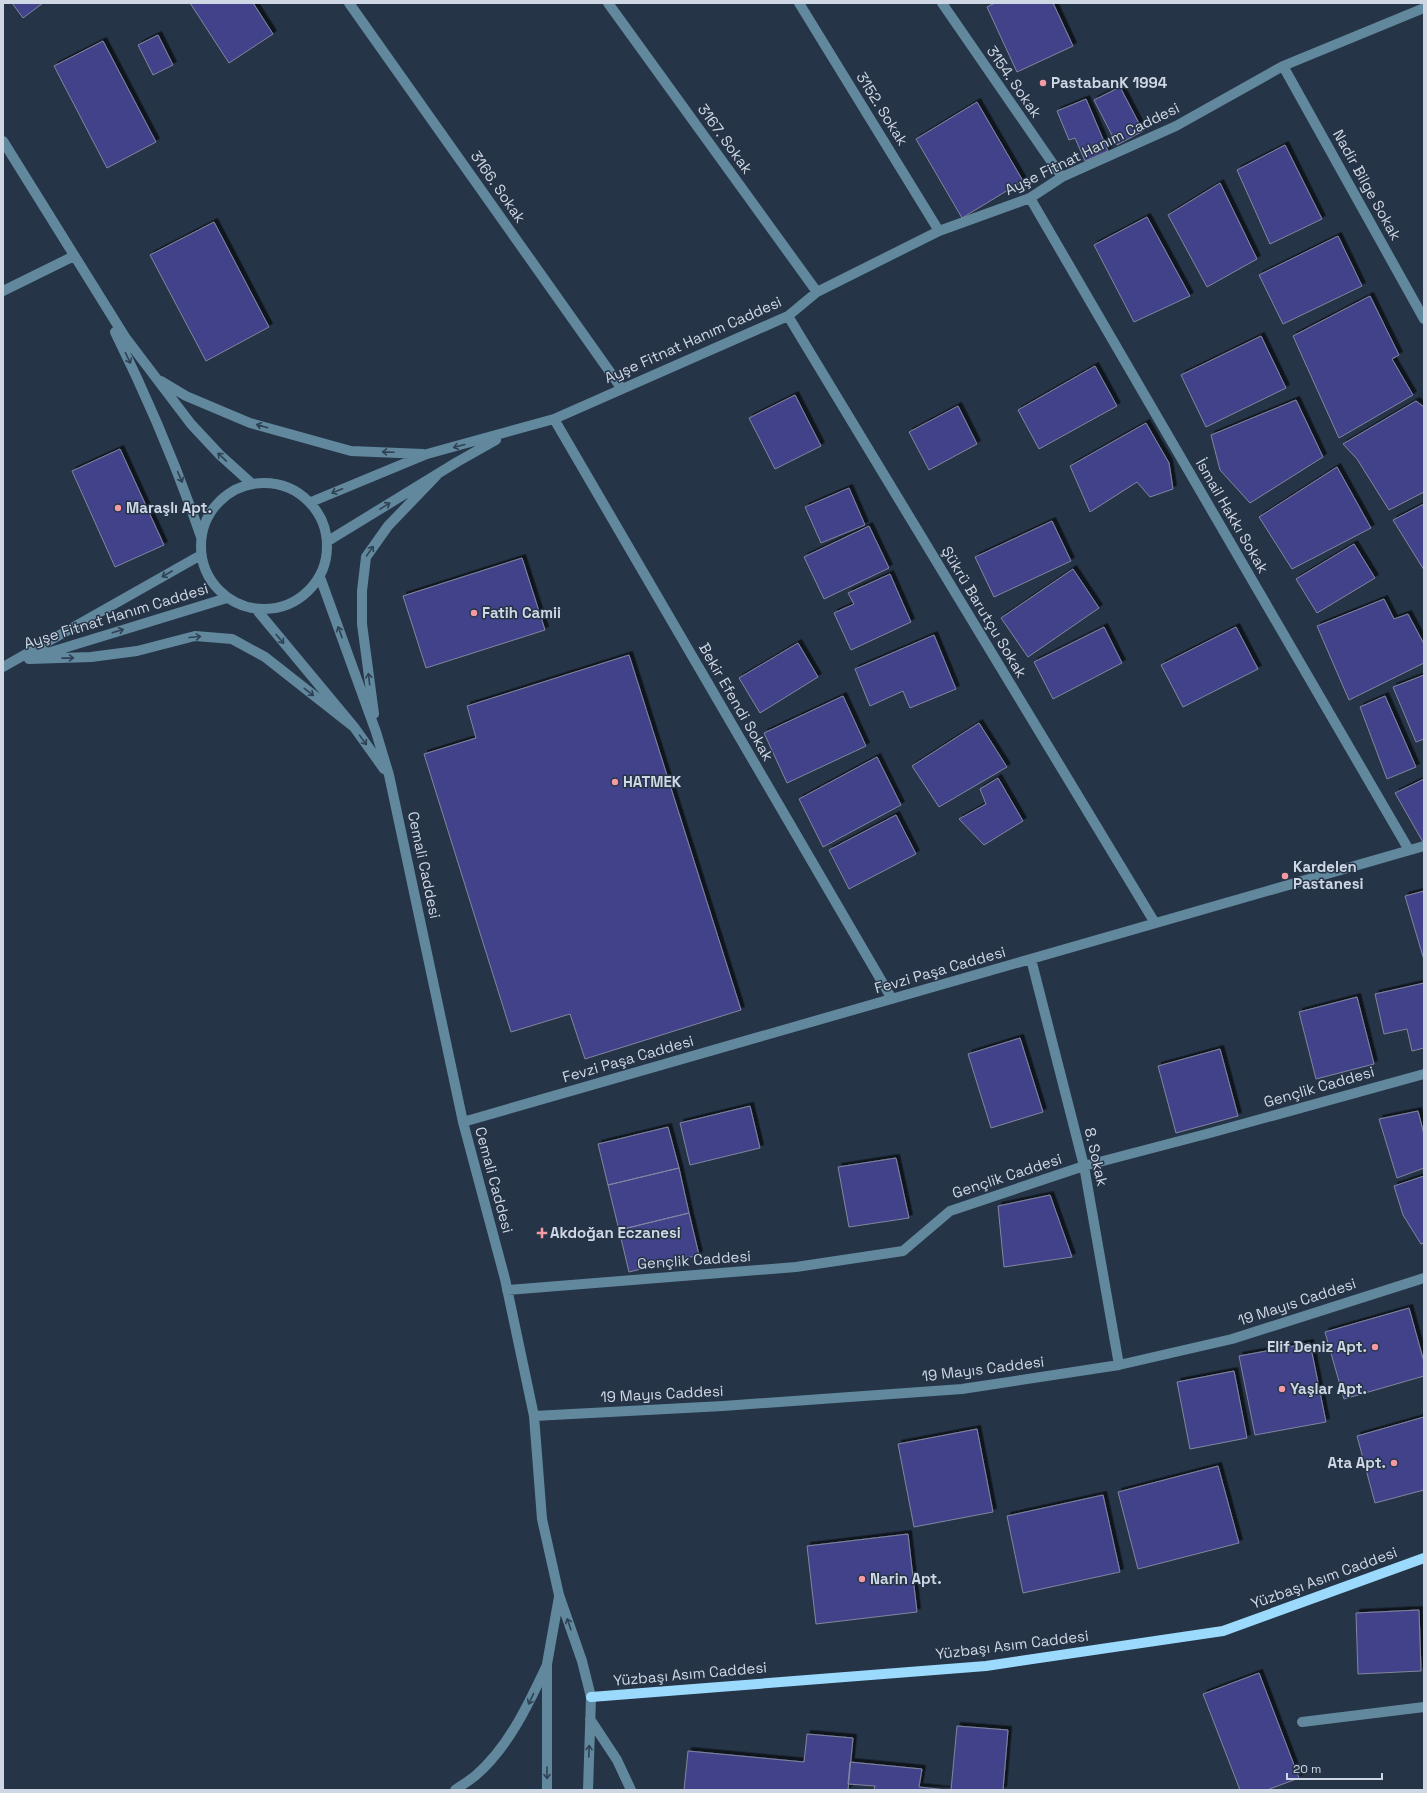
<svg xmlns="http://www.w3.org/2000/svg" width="1427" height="1793" font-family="'Space Grotesk',sans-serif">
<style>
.building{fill:#42438b;stroke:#82859f;filter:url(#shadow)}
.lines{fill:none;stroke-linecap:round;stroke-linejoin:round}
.minor{stroke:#62889d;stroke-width:10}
.major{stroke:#9bdafd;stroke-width:10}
.oneway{stroke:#2f4154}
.poi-dot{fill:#f49aa2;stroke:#263447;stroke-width:1.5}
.labels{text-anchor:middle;stroke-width:3;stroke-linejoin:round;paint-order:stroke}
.street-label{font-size:15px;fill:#cfd7e4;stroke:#263447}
.poi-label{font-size:15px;font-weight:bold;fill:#cfd7e4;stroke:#263447;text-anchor:start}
</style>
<defs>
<filter id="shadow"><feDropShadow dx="3.5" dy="-3.5" stdDeviation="0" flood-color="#0009"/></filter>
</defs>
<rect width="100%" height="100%" fill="#263447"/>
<path class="building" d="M 12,3 L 43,3 L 23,18 Z
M 190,3 L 253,3 L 273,34 L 229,63 Z
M 995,3 L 1053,3 L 1073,46 L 1017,72 L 987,7 Z
M 158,35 L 173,65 L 153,75 L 138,45 Z
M 103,41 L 156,142 L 107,168 L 54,66 Z
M 1120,87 L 1143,131 L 1117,145 L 1094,100 Z
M 1086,99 L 1108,151 L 1085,161 L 1075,138 L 1069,140 L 1057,111 Z
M 977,102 L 1023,181 L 962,218 L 916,139 Z
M 1285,145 L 1322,219 L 1270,244 L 1237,170 Z
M 1220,183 L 1257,259 L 1207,287 L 1168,215 Z
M 1147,217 L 1190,296 L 1134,322 L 1094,245 Z
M 214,222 L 269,327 L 206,361 L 150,255 Z
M 1338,236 L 1362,286 L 1283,324 L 1259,275 Z
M 1370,296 L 1399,355 L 1392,359 L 1413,395 L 1339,438 L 1293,336 Z
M 1261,336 L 1286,388 L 1206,427 L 1181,375 Z
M 1095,366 L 1117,406 L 1039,449 L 1018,410 Z
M 795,395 L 821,446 L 775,469 L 749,418 Z
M 1296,400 L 1323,457 L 1250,503 L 1220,470 L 1211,435 Z
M 1416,401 L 1424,407 L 1424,492 L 1389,510 L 1357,459 L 1343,444 Z
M 958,406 L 977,444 L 929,470 L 909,432 Z
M 1146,423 L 1169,463 L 1173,489 L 1150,497 L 1137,482 L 1090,512 L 1070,466 Z
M 120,449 L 164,545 L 115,567 L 72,471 Z
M 1337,467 L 1371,528 L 1292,569 L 1259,517 Z
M 849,488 L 865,525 L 821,543 L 805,507 Z
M 1424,504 L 1424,570 L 1393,520 Z
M 1052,521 L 1071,561 L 994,597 L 975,557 Z
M 869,526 L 889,568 L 824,599 L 804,557 Z
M 1354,544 L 1375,578 L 1317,613 L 1296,579 Z
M 522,558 L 545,630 L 426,668 L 403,596 Z
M 1073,569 L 1099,608 L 1028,657 L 1001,618 Z
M 890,574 L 911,622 L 851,650 L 834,613 L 854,604 L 848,593 Z
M 1384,599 L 1394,619 L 1408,614 L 1424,644 L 1424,663 L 1349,700 L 1317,626 Z
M 1104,627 L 1122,663 L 1053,699 L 1034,662 Z
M 1236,627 L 1258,669 L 1183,707 L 1161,665 Z
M 934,635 L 956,689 L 910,708 L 903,691 L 870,706 L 855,669 Z
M 798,643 L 818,677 L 760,713 L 739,678 Z
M 629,655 L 741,1010 L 585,1059 L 570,1014 L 511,1032 L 424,754 L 476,738 L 467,706 Z
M 1424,675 L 1424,739 L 1416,742 L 1393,687 Z
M 843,696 L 866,746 L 787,783 L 764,733 Z
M 1385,696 L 1416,767 L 1387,779 L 1360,707 Z
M 979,723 L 1007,767 L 939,807 L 912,766 Z
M 877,757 L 901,805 L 823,847 L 799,799 Z
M 998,778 L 1023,821 L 984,845 L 959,819 L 986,804 L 980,789 Z
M 1424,779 L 1424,842 L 1423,842 L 1395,793 Z
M 896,815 L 916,854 L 849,889 L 829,850 Z
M 1424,891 L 1424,960 L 1405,896 Z
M 1424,983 L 1424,1048 L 1412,1051 L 1407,1029 L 1384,1034 L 1375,994 Z
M 1357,997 L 1374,1064 L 1316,1079 L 1299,1012 Z
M 1020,1038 L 1043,1112 L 991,1128 L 968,1054 Z
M 1220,1049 L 1238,1116 L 1176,1133 L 1158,1066 Z
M 750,1106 L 760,1148 L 690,1165 L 680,1123 Z
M 1418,1111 L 1424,1134 L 1424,1168 L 1397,1178 L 1379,1119 Z
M 668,1127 L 679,1168 L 608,1185 L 598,1144 Z
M 896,1158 L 909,1218 L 849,1227 L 838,1167 Z
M 679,1168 L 689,1213 L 619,1230 L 608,1185 Z
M 1424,1176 L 1424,1243 L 1421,1244 L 1403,1215 L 1394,1186 Z
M 1050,1195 L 1072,1257 L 1004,1267 L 998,1206 Z
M 689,1213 L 699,1255 L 629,1272 L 619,1230 Z
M 1409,1308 L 1424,1362 L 1424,1376 L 1344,1399 L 1325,1332 Z
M 1310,1343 L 1326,1422 L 1255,1435 L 1239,1356 Z
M 1234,1371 L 1247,1438 L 1190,1449 L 1177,1382 Z
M 1424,1417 L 1424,1490 L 1375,1503 L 1357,1436 Z
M 977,1429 L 993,1512 L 914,1527 L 898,1444 Z
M 1218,1466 L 1239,1543 L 1138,1569 L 1118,1492 Z
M 1103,1495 L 1120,1572 L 1023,1593 L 1007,1516 Z
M 908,1534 L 917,1612 L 816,1624 L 807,1546 Z
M 1419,1610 L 1421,1671 L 1358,1674 L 1356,1613 Z
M 1259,1673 L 1299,1778 L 1267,1790 L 1240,1790 L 1203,1694 Z
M 957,1726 L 1008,1730 L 1003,1790 L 951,1790 Z
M 807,1734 L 853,1738 L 848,1790 L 684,1790 L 688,1751 L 804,1762 Z
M 850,1762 L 922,1769 L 919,1787 L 947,1790 L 874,1790 L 875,1786 L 848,1784 Z"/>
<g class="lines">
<path class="minor" d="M 349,3 L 622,389
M 608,3 L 817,292
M 799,3 L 939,231
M 942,3 L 1062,177
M 1283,66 L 1424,319
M 3,141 L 125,337 L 191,424 L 220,455 L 251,483
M 1030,198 L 1409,850
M 3,291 L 74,256
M 788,316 L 1155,923
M 115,332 C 148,399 177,467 201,537
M 161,381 L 186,396 L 250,423 L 351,451 L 423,454
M 554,419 L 892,999
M201 546a63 63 0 1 1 126 0a63 63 0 1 1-126 0Z
M 311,502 L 427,454 L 554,419 L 788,316 L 817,292 L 939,231 L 1030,198 L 1062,177 L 1176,126 L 1283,66 L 1424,8
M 328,541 L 457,462 L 496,440
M 320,577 L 376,732 L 389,775 L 463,1122 L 505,1279 L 534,1416 L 542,1519 L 559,1595 L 582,1661 L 591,1697 L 588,1790
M 256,609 L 354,727 L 384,769
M 41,655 L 227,598
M 29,659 L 91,657 L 137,651 L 195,636 L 232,639 L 265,657 L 354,727
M 3,667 L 201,555
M 374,714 L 362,624 L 362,591 L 366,557 L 388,526 L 437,475
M 1031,959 L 1084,1166 L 1119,1365
M 463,1122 L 1424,846
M 507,1290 L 796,1267 L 903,1251 L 950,1211 L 1084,1166 L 1210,1133 L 1424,1074
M 534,1416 L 723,1406 L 962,1389 L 1119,1365 L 1232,1339 L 1424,1278
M 590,1719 L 617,1760 L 631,1790
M 1302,1722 L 1424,1707
M 455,1790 C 462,1785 469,1781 475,1776 C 508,1748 528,1705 546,1667
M 547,1790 L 547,1664 L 559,1597"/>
<path class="major" d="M 591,1697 L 986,1666 L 1223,1631 L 1424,1558"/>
</g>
<defs><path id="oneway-shaft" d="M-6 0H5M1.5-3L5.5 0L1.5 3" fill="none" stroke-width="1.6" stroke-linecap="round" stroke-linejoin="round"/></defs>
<g class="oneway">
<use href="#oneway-shaft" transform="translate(128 358) rotate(64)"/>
<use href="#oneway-shaft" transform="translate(262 426) rotate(-164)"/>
<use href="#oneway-shaft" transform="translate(459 446) rotate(165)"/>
<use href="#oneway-shaft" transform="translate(388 452) rotate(-178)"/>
<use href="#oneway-shaft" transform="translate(222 457) rotate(-136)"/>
<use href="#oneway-shaft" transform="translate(180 477) rotate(67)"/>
<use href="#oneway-shaft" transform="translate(337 491) rotate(158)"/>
<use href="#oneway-shaft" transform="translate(385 506) rotate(-31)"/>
<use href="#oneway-shaft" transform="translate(370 551) rotate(-55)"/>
<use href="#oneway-shaft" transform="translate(167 574) rotate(150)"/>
<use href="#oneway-shaft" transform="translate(118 631) rotate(-17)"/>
<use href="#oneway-shaft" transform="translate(340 632) rotate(-110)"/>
<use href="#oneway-shaft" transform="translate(195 637) rotate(-5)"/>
<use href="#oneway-shaft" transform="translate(280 639) rotate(50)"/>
<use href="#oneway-shaft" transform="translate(68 658) rotate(-1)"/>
<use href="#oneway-shaft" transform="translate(369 679) rotate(-97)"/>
<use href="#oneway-shaft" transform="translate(309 692) rotate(38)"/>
<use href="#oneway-shaft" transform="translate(363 740) rotate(54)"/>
<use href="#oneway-shaft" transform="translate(569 1624) rotate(-109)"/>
<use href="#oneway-shaft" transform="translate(531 1699) rotate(115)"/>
<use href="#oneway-shaft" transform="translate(589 1751) rotate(-88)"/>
<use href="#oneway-shaft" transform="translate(547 1773) rotate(90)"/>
</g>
<g class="poi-dot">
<circle cx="1043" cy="83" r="4"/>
<circle cx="118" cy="508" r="4"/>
<circle cx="474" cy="613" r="4"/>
<circle cx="615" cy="782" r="4"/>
<circle cx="1285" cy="876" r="4"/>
<path d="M540 1227h4v4h4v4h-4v4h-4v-4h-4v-4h4z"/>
<circle cx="1375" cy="1347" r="4"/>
<circle cx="1282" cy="1389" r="4"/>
<circle cx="1394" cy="1463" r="4"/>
<circle cx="862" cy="1579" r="4"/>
</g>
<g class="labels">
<g class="street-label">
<text transform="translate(1014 82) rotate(55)" y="5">3154. Sokak</text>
<text transform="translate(882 109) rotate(58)" y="5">3152. Sokak</text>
<text transform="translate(725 139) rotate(54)" y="5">3167. Sokak</text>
<text transform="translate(1092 149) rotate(-26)" y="5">Ayşe Fitnat Hanım Caddesi</text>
<text transform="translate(1367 185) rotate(61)" y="5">Nadir Bilge Sokak</text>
<text transform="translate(498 187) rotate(55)" y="5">3166. Sokak</text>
<text transform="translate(693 340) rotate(-24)" y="5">Ayşe Fitnat Hanım Caddesi</text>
<text transform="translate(1232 516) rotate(60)" y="5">İsmail Hakkı Sokak</text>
<text transform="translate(984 612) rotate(59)" y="5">Şükrü Barutçu Sokak</text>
<text transform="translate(116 616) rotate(-17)" y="5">Ayşe Fitnat Hanım Caddesi</text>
<text transform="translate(736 702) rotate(60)" y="5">Bekir Efendi Sokak</text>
<text transform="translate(424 865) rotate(78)" y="5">Cemali Caddesi</text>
<text transform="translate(940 970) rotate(-16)" y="5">Fevzi Paşa Caddesi</text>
<text transform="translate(628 1059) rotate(-16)" y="5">Fevzi Paşa Caddesi</text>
<text transform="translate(1319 1087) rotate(-16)" y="5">Gençlik Caddesi</text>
<text transform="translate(1096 1157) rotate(77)" y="5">8. Sokak</text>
<text transform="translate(1007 1176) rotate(-18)" y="5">Gençlik Caddesi</text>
<text transform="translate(494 1180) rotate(75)" y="5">Cemali Caddesi</text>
<text transform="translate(694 1260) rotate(-4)" y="5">Gençlik Caddesi</text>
<text transform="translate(1297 1302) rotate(-18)" y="5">19 Mayıs Caddesi</text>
<text transform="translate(983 1369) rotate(-7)" y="5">19 Mayıs Caddesi</text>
<text transform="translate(662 1394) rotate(-3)" y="5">19 Mayıs Caddesi</text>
<text transform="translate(1324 1578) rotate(-20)" y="5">Yüzbaşı Asım Caddesi</text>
<text transform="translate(1012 1645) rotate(-7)" y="5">Yüzbaşı Asım Caddesi</text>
<text transform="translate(690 1674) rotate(-5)" y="5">Yüzbaşı Asım Caddesi</text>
</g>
<g class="poi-label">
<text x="1051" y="88">PastabanK 1994</text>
<text x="126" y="513">Maraşlı Apt.</text>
<text x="482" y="618">Fatih Camii</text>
<text x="623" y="787">HATMEK</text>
<text x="1293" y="872">Kardelen<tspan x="1293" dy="17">Pastanesi</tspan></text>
<text x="550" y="1238">Akdoğan Eczanesi</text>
<text x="1367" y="1352" text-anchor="end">Elif Deniz Apt.</text>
<text x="1290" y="1394">Yaşlar Apt.</text>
<text x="1386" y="1468" text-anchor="end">Ata Apt.</text>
<text x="870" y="1584">Narin Apt.</text>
</g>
</g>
<rect width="1427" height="1793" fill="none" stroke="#cfd7e4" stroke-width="8"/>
<path d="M1287 1773v6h95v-6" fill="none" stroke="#cfd7e4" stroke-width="2"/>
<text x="1293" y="1773" font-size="12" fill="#cfd7e4" stroke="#263447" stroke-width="3" paint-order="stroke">20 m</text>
</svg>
